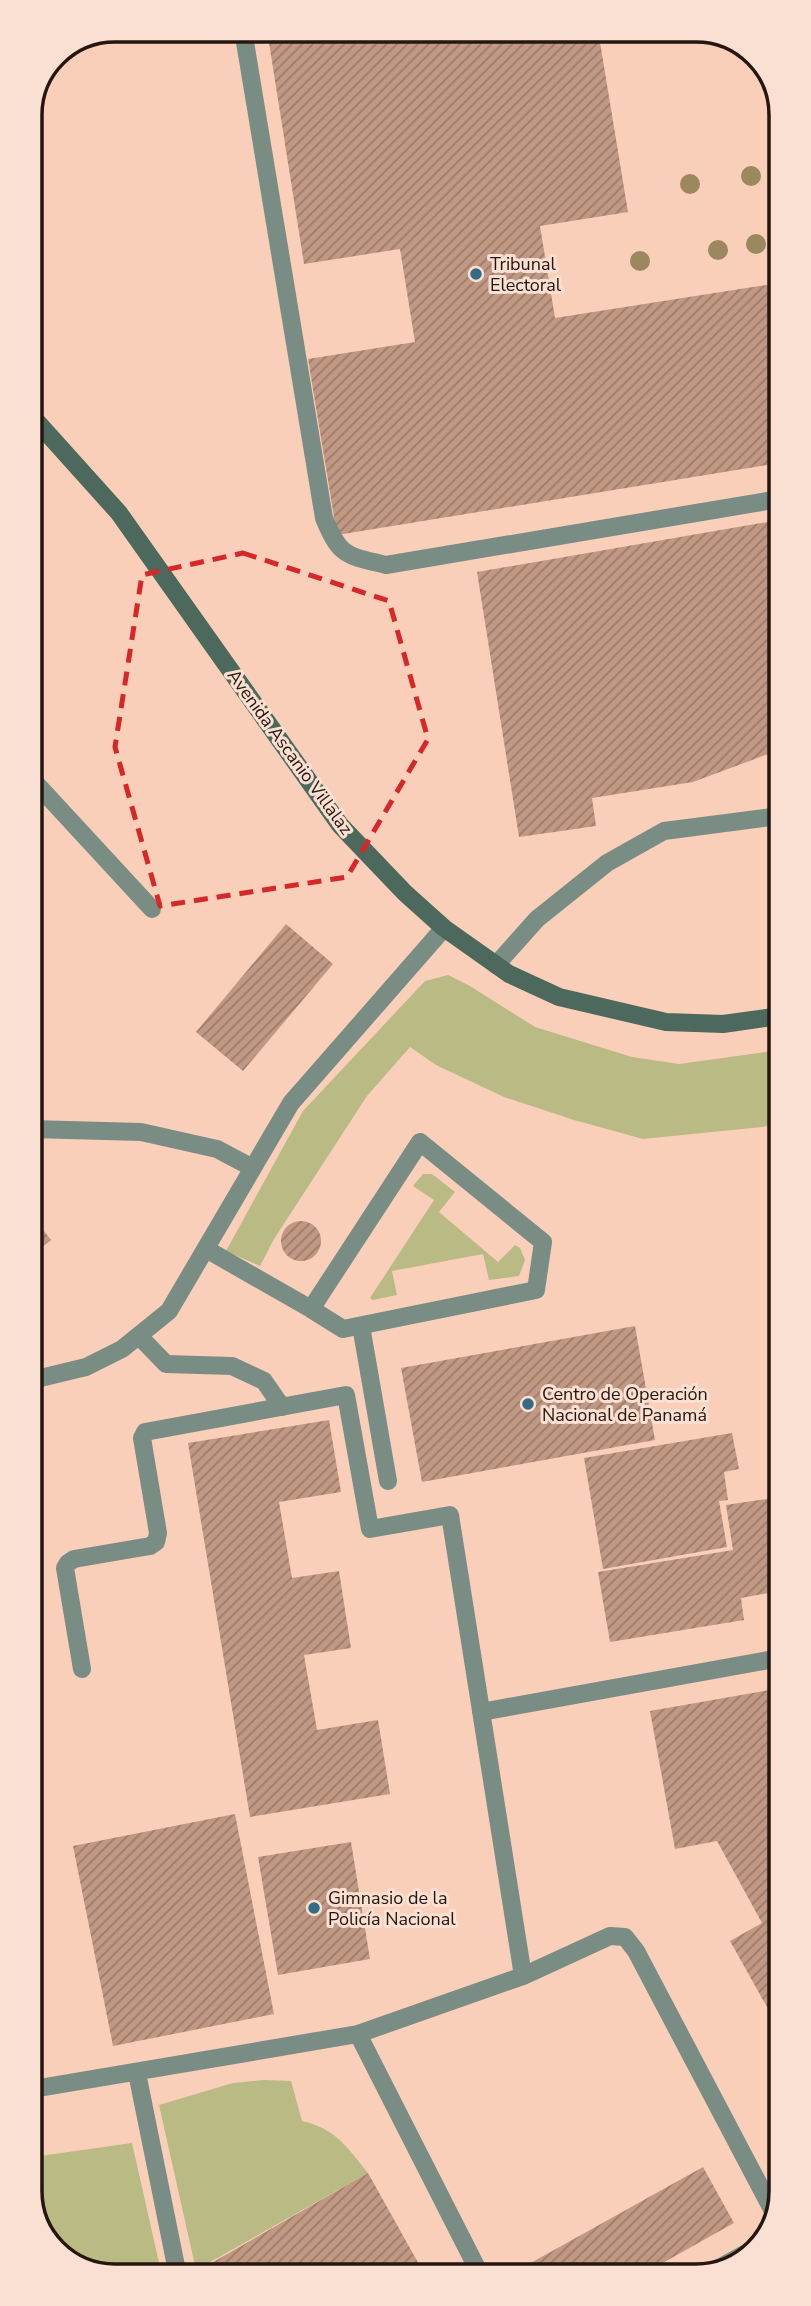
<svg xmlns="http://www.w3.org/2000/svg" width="811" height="2306" font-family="'Nunito Sans',sans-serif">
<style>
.green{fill:#baba85}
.building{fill:url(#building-hatch)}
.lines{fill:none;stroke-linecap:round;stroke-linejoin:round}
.service{stroke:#7a8d85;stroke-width:18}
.secondary{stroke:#4d695d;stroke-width:18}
.tree{fill:#9c885e}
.marked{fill:none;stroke:#d62828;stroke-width:5;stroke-dasharray:14 9;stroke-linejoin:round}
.poi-dot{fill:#326d85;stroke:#fae0d3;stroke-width:2.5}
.labels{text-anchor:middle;stroke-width:6;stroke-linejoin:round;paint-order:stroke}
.poi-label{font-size:18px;fill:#25160f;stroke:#fae0d3;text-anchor:start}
.street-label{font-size:18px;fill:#25160f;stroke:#fae0d3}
.rim{fill:none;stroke:#25160f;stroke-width:3.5}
</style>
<defs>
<pattern id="building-hatch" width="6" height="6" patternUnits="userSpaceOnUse" patternTransform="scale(1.75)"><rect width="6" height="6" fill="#c09884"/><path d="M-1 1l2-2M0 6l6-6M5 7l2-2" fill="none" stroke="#9c7b6a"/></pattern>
</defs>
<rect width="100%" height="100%" fill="#f9cfb9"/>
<path class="green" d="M 448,975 L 470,986 L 535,1027 L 632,1057 L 679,1064 L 780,1050 L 780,1125 L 643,1139 L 574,1120 L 504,1097 L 436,1065 L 410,1047 L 367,1096 L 274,1239 L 260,1266 L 226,1251 L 303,1111 L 425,981 Z
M 423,1174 L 432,1174 L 455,1192 L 439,1212 L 498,1262 L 515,1245 L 520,1248 L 525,1260 L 519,1276 L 489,1280 L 483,1254 L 392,1271 L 397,1295 L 373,1300 L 370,1298 L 434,1200 L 413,1186 Z
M 264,2080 L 291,2081 L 302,2121 C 336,2129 347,2147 368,2173 L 196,2270 L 159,2105 L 233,2083 Z
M 132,2143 L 162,2276 L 109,2276 L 63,2258 L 33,2214 L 33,2157 Z"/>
<path class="building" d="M 267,30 L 598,30 L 628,212 L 540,226 L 555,318 L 779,283 L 779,463 L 337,535 L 308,359 L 415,342 L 400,249 L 304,264 Z
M 779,520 L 779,750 L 693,782 L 592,798 L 596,826 L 519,837 L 477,572 Z
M 286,924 L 333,964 L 243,1071 L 196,1032 Z
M 31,1214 L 51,1240 L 31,1256 Z
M281 1241a20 20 0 1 1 40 0a20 20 0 1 1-40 0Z
M 635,1326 L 655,1440 L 422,1482 L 401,1368 Z
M 329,1420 L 341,1492 L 279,1502 L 292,1578 L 339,1571 L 351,1648 L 304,1655 L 317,1730 L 378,1720 L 390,1794 L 250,1817 L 188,1443 Z
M 732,1433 L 739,1469 L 724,1472 L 728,1500 L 719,1501 L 727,1547 L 603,1569 L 584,1458 Z
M 780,1497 L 780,1591 L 741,1598 L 744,1620 L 610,1642 L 598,1572 L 733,1550 L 726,1505 Z
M 781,1688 L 781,2032 L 730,1941 L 762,1923 L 717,1841 L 675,1849 L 650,1711 Z
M 235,1814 L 274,2014 L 113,2046 L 73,1846 Z
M 351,1842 L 370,1959 L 278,1975 L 258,1857 Z
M 703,2167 L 734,2223 L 643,2274 L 511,2274 Z
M 368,2173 L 425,2275 L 215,2276 L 208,2265 Z"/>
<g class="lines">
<path class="service" d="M 243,30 L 324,518 C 340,557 346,555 386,565 L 779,499
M 31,778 L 152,909
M 496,965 L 537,919 L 607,863 L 664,831 L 779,816
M 31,1129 L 141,1132 L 217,1149 L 253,1168
M 420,1142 L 543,1242 L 536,1290 L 343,1329 L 311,1309 Z
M 206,1249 L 311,1309
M 361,1326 L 388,1481
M 779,1333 L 780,1342
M 139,1336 L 166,1364 L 232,1366 L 264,1381 L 282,1407
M 32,1380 L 86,1367 L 122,1349 L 169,1311 L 291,1103 L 444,928
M 82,1669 L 65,1568 L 68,1563 L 74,1559 L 150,1546 L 156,1542 L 158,1533 L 142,1438 L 145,1432 L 346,1395 L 370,1529 L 450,1515 L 523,1976
M 481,1712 L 780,1658
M 358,2034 L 480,2274
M 137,2073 L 178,2276
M 33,2089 L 358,2034 L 523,1976 L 610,1936 L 625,1937 L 636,1951 L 774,2213
M 710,2273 L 763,2244"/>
<path class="secondary" d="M 30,414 L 119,513 L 340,825 L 405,893 L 444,928 L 509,974 L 559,997 L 666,1022 L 723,1024 L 780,1016"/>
</g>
<g class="tree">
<circle cx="751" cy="176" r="10"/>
<circle cx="690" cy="184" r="10"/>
<circle cx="756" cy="244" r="10"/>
<circle cx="718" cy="250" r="10"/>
<circle cx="640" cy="261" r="10"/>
</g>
<path class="marked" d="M 243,553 L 389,601 L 428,739 L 347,877 L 160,906 L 115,747 L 142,575 Z"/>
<g class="poi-dot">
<circle cx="476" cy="274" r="7"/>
<circle cx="528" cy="1404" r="7"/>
<circle cx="314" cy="1908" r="7"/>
</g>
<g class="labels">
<g class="poi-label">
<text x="490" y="270">Tribunal<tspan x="490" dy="21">Electoral</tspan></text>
<text x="542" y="1400">Centro de Operación<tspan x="542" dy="21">Nacional de Panamá</tspan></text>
<text x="328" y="1904">Gimnasio de la<tspan x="328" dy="21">Policía Nacional</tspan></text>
</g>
<g class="street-label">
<text transform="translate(290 752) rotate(54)" y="6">Avenida Ascanio Villalaz</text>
</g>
</g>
<path d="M0 0H811V2306H0ZM115 42H696A73 73 0 0 1 769 115V2191A73 73 0 0 1 696 2264H115A73 73 0 0 1 42 2191V115A73 73 0 0 1 115 42Z" fill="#fae0d3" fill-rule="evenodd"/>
<path class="rim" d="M115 42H696A73 73 0 0 1 769 115V2191A73 73 0 0 1 696 2264H115A73 73 0 0 1 42 2191V115A73 73 0 0 1 115 42Z"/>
</svg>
